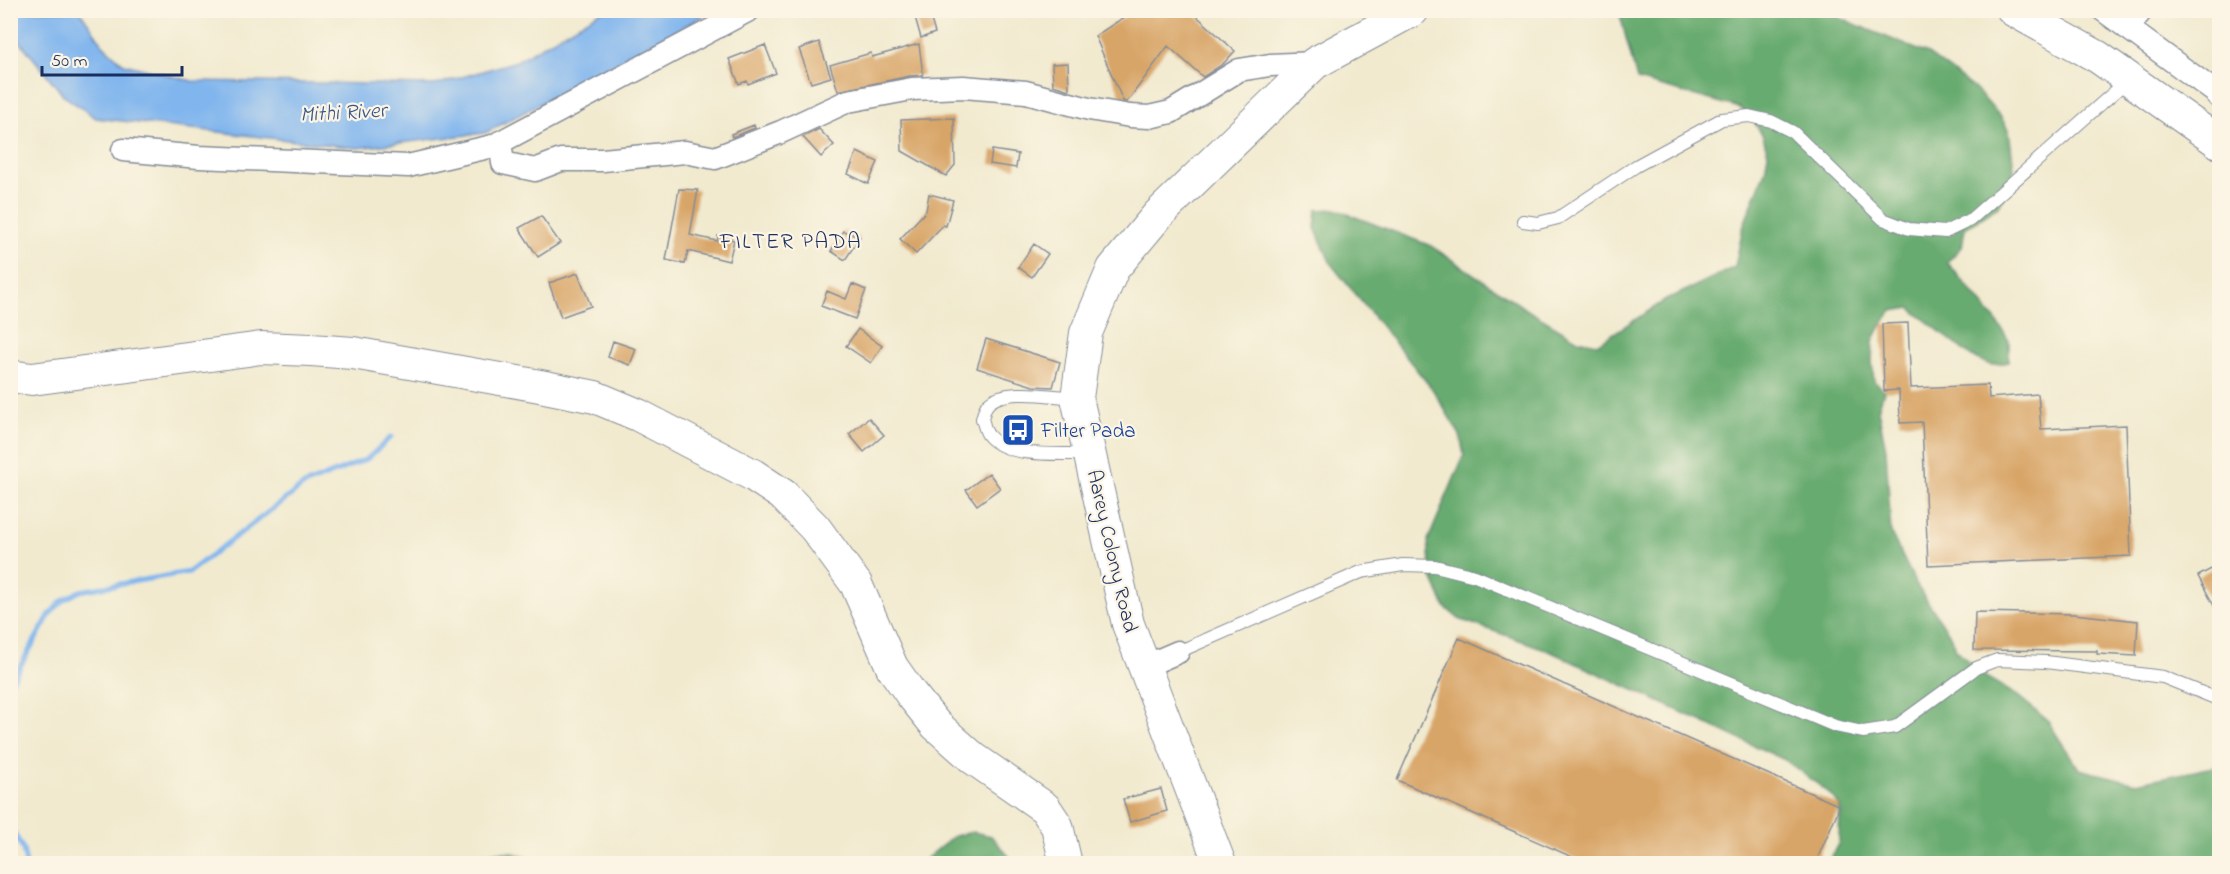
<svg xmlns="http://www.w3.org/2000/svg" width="2230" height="874" font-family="'Indie Flower',sans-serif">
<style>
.forest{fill:#68ab70;stroke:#426d67;stroke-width:1.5}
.water{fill:#80b5ee;stroke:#4e72a6;stroke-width:1.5}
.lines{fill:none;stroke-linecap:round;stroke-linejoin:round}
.stream{stroke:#80b5ee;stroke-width:5}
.building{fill:#d8a568}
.lane-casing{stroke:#868c96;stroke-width:14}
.street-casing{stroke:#868c96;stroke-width:25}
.secondary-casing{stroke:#868c96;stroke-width:34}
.lane{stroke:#fff;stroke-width:12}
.street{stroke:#fff;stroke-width:22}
.secondary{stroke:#fff;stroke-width:32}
.labels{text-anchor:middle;stroke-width:4.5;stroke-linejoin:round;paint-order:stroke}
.transit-label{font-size:21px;fill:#164399;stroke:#fcf5e5;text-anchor:start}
.street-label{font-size:21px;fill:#1b2f5e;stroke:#fcf5e5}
.water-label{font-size:22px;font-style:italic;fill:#395789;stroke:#fcf5e5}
.neighbourhood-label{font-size:22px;letter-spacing:1.5px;fill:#1b2f5e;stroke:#fcf5e5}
</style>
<rect width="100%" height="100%" fill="#fcf5e5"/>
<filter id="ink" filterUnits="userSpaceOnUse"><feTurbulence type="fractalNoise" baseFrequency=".0167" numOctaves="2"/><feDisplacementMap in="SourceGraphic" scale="12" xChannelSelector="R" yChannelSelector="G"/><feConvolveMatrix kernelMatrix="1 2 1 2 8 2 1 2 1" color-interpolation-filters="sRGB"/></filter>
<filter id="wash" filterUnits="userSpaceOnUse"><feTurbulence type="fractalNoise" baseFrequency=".008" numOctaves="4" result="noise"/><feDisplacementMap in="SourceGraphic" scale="24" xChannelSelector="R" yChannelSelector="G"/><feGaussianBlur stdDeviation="1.35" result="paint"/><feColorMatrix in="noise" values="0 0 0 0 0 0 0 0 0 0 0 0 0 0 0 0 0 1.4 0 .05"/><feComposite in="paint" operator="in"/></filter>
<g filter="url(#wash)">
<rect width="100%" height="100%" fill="#f1eacf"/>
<path class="forest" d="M 1619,11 L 1823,11 L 1928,54 L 1974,88 L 2000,116 L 2009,131 L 2014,169 L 2007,189 L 1999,206 L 1965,228 L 1962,247 L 1947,262 L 1998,323 L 2009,341 L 2009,362 L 1991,365 L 1972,357 L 1910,308 L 1892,311 L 1882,324 L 1873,341 L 1872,361 L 1874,381 L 1884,391 L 1878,410 L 1886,449 L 1891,533 L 1917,586 L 1949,633 L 1956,649 L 1984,676 L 2018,696 L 2047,720 L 2079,769 L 2136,783 L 2219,766 L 2219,863 L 1828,863 L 1839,842 L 1840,806 L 1828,792 L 1785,760 L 1545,649 L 1459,619 L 1445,607 L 1431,575 L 1428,540 L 1464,455 L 1460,435 L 1433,390 L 1331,264 L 1315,228 L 1317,210 L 1335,209 L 1431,246 L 1529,311 L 1578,340 L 1597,344 L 1666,300 L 1735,267 L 1743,227 L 1765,171 L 1768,154 L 1763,136 L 1753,120 L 1740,108 L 1637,80 Z
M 973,832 L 991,836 L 1015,863 L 921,863 L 954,836 Z
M 493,852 L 511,852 L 543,863 L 451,863 Z"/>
<path class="water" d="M 10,11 L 80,11 L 103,45 L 124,64 L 192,81 L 435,85 L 517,61 L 602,11 L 713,11 L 485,133 L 357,148 L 96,118 L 64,96 L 13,33 L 11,28 Z"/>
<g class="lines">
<path class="stream" d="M 10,684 L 50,614 L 62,601 L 80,591 L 189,572 L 304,485 L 367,459 L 391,437
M 10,826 L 23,849 L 26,864"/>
</g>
<g id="blocks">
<path class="building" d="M 913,10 L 928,10 L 935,33 L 921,38 Z
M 1135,10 L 1190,10 L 1235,51 L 1223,64 L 1203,77 L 1168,46 L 1127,102 L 1123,101 L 1095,36 Z
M 819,42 L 831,77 L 811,83 L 799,49 Z
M 919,44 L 923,75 L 910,76 L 838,91 L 830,65 L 871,53 L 872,57 Z
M 765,45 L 776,73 L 748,84 L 747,81 L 739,84 L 729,59 Z
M 1068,63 L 1069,90 L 1053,85 L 1052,64 Z
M 954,118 L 955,165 L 946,176 L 902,151 L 901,120 Z
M 754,125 L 755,128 L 732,137 L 731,134 Z
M 819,129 L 834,145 L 821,157 L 803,137 Z
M 992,150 L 1018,154 L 1016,168 L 990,164 Z
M 857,152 L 878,162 L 868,184 L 848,174 Z
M 679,189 L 698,190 L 690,235 L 717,241 L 718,236 L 734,240 L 729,261 L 688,251 L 685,264 L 666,260 Z
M 929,194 L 953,200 L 946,226 L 943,225 L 916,254 L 900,239 L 926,211 Z
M 541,216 L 560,243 L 538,257 L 519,228 Z
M 843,231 L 860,237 L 845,260 L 831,251 Z
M 1034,244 L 1048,254 L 1032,277 L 1018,267 Z
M 578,273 L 591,306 L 561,317 L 549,283 Z
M 852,284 L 866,290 L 855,319 L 821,306 L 827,291 L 846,299 Z
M 1908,323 L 1911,388 L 1988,385 L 1989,398 L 2038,394 L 2041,429 L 2126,425 L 2131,556 L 1928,565 L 1922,422 L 1900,423 L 1899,390 L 1884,391 L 1882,324 Z
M 858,329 L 882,346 L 871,363 L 846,346 Z
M 986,339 L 1060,362 L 1053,387 L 1033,386 L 977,368 Z
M 613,341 L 636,349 L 630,365 L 608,357 Z
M 869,418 L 884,435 L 864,452 L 849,434 Z
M 989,473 L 1000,488 L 977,505 L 966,490 Z
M 2215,567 L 2220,575 L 2220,617 L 2198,576 Z
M 1975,612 L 2074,614 L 2138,621 L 2136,656 L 2097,654 L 2097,651 L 1974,650 Z
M 1459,638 L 1840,806 L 1815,864 L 1588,864 L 1397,780 Z
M 1161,789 L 1167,811 L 1130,822 L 1123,799 Z"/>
</g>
</g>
<g filter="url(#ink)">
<use href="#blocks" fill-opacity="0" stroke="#868c96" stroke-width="1.5"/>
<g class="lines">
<g class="lane-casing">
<path id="lane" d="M 1523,221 L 1538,223 L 1558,218 L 1636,166 L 1722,119 L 1749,116 L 1771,121 L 1793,132 L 1883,219 L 1909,229 L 1945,232 L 1970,220 L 2128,80
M 1077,398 C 1055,397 1002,386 987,405 C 985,408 983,415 982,419 C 984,424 985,432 989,436 C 1009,459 1060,453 1089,454
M 1178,652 L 1361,572 L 1403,565 L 1435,566 L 1475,576 L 1835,726 L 1863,732 L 1895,727 L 1976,668 L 1997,660 L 2046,662 L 2163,677 L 2220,700"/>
</g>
<g class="street-casing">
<path id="street" d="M 2103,10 L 2215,92 L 2220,98
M 2127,28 L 2142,10
M 500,142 L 503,163 L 535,170 L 561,160 L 603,160 L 685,152 L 715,158 L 781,132 L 848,101 L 912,89 L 963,87 L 1026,92 L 1089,109 L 1130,116 L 1149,117 L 1171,112 L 1239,70 L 1270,65 L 1315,63
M 123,150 L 199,157 L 408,166 L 493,146 L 749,10
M 1143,667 L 1178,652"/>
</g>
<g class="secondary-casing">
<path id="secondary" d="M 2013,10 L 2098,57 L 2220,143
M 10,376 L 32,379 L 261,348 L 311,350 L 353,353 L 540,386 L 595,397 L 638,415 L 753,475 L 783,495 L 815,528 L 856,584 L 892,667 L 911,694 L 936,725 L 973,758 L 1045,808 L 1057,826 L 1066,864
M 1220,864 L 1128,624 L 1077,398 L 1086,333 L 1113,269 L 1158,215 L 1315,63 L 1413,10"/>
</g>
<use href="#lane" class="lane"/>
<use href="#street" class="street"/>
<use href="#secondary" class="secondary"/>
</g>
</g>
<defs>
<g id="bus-square" transform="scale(1.725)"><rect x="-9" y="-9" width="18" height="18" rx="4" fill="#1a4fb4" stroke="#fcf5e5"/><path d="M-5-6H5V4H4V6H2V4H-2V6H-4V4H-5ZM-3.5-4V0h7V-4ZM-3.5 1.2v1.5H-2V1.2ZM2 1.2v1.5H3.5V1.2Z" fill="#fff"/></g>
</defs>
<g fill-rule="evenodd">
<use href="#bus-square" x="1018" y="430"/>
</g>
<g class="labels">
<g class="transit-label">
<text x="1041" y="437">Filter Pada</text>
</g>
<g class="street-label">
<text transform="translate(1113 551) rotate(77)" y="7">Aarey Colony Road</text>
</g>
<g class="water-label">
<text transform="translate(343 111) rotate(-3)" y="8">Mithi River</text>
</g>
<g class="neighbourhood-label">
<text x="791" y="248">FILTER PADA</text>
</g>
</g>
<rect width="2230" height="874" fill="none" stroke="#fcf5e5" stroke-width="36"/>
<path d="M42 66v9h140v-9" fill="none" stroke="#1b2f5e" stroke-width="3"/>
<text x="51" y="66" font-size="18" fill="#1b2f5e" stroke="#fcf5e5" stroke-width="4.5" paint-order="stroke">50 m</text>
</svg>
